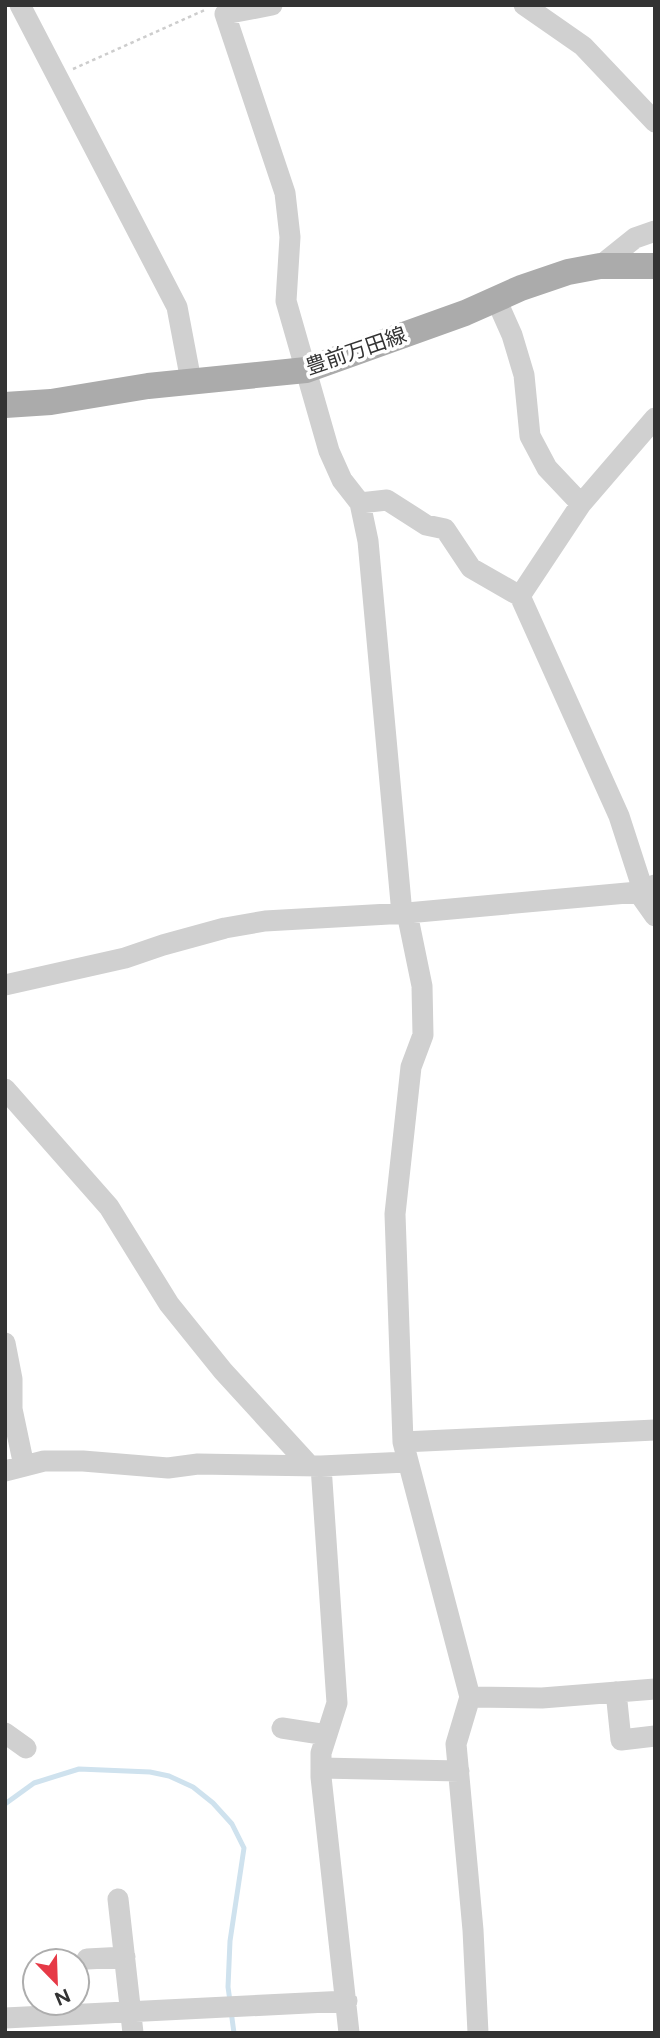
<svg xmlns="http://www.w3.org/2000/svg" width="660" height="2038" font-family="Figtree,'Noto Sans JP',sans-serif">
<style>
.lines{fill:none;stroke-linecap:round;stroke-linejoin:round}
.stream{stroke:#cfe2ee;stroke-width:5}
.path{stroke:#cdcdcd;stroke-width:2.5;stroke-dasharray:3.5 3.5;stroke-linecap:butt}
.minor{stroke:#d0d0d0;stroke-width:21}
.major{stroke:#ababab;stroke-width:26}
.labels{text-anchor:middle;stroke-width:7;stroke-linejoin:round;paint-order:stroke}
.street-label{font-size:21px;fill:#333;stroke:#fff}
</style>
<rect width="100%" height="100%" fill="#fff"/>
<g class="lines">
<path class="stream" d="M 5,1804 L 34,1783 L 79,1769 L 150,1772 L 169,1776 L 193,1787 L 213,1803 L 232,1824 L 244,1848 L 230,1941 L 228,1987 L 230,2001
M 231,2011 L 234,2033"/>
<path class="path" d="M 73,69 L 207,9"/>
<path class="minor" d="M 20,5 L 177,307 L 191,381
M 272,5 L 225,14 L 285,193 L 290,237 L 286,301 L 329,451 L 342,480 L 360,503 L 368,541 L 402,914
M 524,5 L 583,46 L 655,122
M 600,266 L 635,238 L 655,231
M 496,299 L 512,335 L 524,375 L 530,436 L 547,468 L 581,504
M 360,503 L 387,500 L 426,525 L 445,529 L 471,568 L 520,596 L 619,816 L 643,890
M 520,596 L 581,504 L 655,418
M 638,892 L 655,916
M 407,913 L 422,986 L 423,1035 L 411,1067 L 395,1214 L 403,1442 L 470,1697 L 456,1744 L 473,1930 L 478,2033
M 5,985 L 125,958 L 163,945 L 225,928 L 265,921 L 407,913 L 638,892 L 655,885
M 5,1089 L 109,1207 L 169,1304 L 223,1371 L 310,1466
M 5,1343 L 12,1379 L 12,1409 L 24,1466
M 403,1442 L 655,1430
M 321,1466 L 337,1703 L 321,1753 L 321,1777 L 349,2033
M 5,1471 L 44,1461 L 83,1461 L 168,1468 L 198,1464 L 321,1466 L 407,1462
M 616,1692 L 621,1740 L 655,1736
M 470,1697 L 542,1698 L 655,1689
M 282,1728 L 327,1735
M 5,1733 L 26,1748
M 321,1768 L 459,1771
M 118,1899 L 133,2033
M 87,1959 L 125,1957
M 5,2018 L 347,2001"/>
<path class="major" d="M 5,405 L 51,402 L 148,386 L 306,370 L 465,313 L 521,288 L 568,272 L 600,266 L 655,266"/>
</g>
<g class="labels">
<g class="street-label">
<text transform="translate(356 351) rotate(-19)" y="7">豊前万田線</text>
</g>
</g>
<rect width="660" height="2038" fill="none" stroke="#333333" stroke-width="14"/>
<g transform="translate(56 1982) rotate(157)"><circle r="33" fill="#ffffff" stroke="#adadad" stroke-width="2"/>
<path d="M0-5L12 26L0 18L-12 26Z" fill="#e63946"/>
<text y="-10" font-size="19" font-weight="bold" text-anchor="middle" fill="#333333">N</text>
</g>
</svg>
